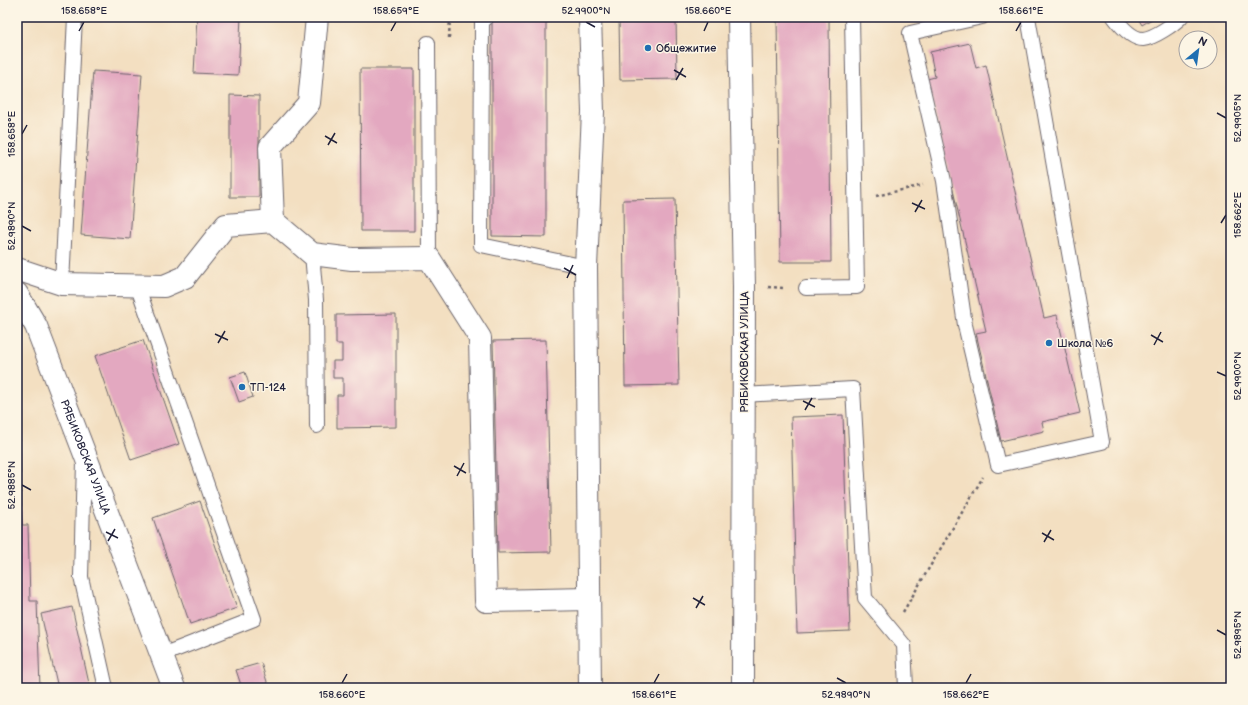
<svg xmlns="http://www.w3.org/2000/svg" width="1248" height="705" font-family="'Balsamiq Sans',sans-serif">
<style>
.building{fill:#e3a8c0}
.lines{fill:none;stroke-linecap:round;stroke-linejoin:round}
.lane-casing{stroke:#6b646a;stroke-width:16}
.street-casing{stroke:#6b646a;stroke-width:24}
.path{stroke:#6b646a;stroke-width:2.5;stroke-dasharray:3 3;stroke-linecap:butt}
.lane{stroke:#fff;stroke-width:14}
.street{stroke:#fff;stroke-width:22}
.ticks{fill:none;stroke:#22223b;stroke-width:1.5}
.poi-dot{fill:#1f6fb2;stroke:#fcf5e5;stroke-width:1.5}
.labels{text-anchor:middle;stroke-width:3;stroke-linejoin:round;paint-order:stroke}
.poi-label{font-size:11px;fill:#22223b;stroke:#fcf5e5;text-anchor:start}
.street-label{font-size:11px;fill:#22223b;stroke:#fcf5e5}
.neatline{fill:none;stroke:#22223b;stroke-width:1.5}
.ticks-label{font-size:10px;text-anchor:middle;fill:#22223b}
</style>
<rect width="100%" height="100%" fill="#fcf5e5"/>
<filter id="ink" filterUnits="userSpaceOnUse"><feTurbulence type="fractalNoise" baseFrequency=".025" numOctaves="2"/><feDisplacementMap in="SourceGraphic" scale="8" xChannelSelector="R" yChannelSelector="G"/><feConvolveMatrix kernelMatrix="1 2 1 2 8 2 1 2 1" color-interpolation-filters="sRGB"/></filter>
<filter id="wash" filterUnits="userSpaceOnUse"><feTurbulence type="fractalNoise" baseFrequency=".012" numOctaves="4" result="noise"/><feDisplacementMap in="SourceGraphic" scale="16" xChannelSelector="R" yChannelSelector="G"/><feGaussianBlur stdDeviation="0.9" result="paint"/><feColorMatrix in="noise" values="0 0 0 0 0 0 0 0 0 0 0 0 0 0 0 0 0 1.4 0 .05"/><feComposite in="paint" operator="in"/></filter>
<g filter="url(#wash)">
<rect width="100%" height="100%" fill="#f3dfc1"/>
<g id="blocks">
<path class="building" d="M 197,17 L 241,17 L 238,75 L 194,73 Z
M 619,17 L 676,17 L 677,79 L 620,80 Z
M 777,17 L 829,17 L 831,262 L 780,262 Z
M 1137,17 L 1155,17 L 1142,25 Z
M 492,20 L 546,21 L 546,237 L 492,236 Z
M 970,43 L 976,68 L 986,65 L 1044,318 L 1057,315 L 1080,413 L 1042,422 L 1044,431 L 1001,441 L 976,333 L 986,331 L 927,79 L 935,77 L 930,52 Z
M 360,69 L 414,69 L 414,231 L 361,231 Z
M 93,71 L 142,74 L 130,239 L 81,235 Z
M 230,95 L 259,96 L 259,197 L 230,197 Z
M 675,199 L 679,385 L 625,386 L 623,200 Z
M 396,314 L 396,427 L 337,428 L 337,395 L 343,395 L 343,378 L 333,378 L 333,361 L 342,361 L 342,344 L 336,344 L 336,315 Z
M 143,340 L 179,444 L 131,460 L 95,356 Z
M 546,340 L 551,552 L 498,553 L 493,341 Z
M 245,372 L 253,397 L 239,402 L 230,377 Z
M 17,392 L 18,392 L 22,525 L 28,525 L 30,601 L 37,601 L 40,688 L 17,688 Z
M 843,415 L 850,631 L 797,633 L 791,417 Z
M 200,501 L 237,608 L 190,624 L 153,518 Z
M 72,607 L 90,688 L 58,688 L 41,614 Z
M 261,663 L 269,688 L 242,688 L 236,670 Z"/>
</g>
</g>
<g filter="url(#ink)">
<use href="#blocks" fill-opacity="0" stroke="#6b646a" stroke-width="1"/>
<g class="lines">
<g class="lane-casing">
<path id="lane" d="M 487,17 L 482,22 L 481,245 L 586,267
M 982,17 L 910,33 L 944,181 L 965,325 L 998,465 L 1102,442 L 1028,17
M 1114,17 C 1120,25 1132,39 1143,39 C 1154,38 1174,24 1181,17
M 428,43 L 429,258
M 312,254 L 316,300 L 317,426
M 62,284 L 75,17
M 137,285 L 254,619 L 162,655
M 806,288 L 857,287 L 852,17
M 743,395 L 853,389 L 865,598 L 904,645 L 906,688
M 84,462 L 81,577 L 106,688"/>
</g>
<g class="street-casing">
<g id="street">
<path d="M 739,17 L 744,287 L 743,688"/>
<path d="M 273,221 L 270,147 L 309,103 L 317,17"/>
<path d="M 17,269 L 62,284 L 164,286 L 185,277 L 226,225 L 273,221 L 312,254 L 352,259 L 429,258 L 480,338 L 486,601 L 589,599"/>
<path id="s1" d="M 17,294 L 36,326 L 174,688"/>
<path d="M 590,688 L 586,267 L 593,112 L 590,17"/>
</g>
</g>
<path class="path" d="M 449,38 L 450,17
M 876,196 L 923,185
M 768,287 L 785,288
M 903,612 L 983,477"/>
<use href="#lane" class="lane"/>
<use href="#street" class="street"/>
</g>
</g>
<path class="ticks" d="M 586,22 L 595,27M 79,31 L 84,22M 391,31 L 396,22M 704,31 L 708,22M 1016,31 L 1021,22M 674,70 L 686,77M 676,80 L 683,68M 1217,113 L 1226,118M 22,134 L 27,125M 325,136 L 337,143M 328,145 L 335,133M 912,203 L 925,209M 915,212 L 922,200M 1221,223 L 1226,215M 22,226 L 31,231M 564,268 L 576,275M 567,278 L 573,265M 215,334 L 228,340M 1151,335 L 1163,342M 218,343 L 225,331M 1154,345 L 1161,332M 1217,372 L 1226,376M 803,401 L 815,407M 805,410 L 812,398M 454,466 L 466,473M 457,476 L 464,463M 22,485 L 31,490M 106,532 L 118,538M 1042,533 L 1054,540M 108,541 L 115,529M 1044,542 L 1051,530M 693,598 L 705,605M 696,608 L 703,596M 1217,630 L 1226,635M 837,678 L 846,683M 342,683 L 347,674M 654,683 L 659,674M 966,683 L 971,674"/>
<g class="poi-dot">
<circle cx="648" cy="48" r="4"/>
<circle cx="1049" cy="343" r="4"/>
<circle cx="242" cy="387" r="4"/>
</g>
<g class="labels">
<g class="poi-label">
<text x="656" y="52">Общежитие</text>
<text x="1057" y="347">Школа №6</text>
<text x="250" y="391">ТП-124</text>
</g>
<g class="street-label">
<text transform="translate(744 352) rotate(-90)" y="4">РЯБИКОВСКАЯ УЛИЦА</text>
<text dy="4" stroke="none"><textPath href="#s1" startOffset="177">РЯБИКОВСКАЯ УЛИЦА</textPath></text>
</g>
</g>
<rect width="1248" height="705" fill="none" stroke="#fcf5e5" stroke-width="44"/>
<g transform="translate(1198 50) rotate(29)"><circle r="19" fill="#fcf5e5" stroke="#a5a1a1"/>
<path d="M0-3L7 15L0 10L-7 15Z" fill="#1f6fb2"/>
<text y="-6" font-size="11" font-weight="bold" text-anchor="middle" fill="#22223b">N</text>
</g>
<rect x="22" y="22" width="1204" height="661" class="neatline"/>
<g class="ticks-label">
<text x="84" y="14">158.658°E</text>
<text x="396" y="14">158.659°E</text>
<text x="586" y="14">52.9900°N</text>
<text x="708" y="14">158.660°E</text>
<text x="1021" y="14">158.661°E</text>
<text transform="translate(1237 118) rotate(-90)" y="4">52.9905°N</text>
<text transform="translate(11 134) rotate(-90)" y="4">158.658°E</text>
<text transform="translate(1237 215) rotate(-90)" y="4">158.662°E</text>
<text transform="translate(11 226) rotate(-90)" y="4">52.9890°N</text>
<text transform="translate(1237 376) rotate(-90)" y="4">52.9900°N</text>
<text transform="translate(11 485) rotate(-90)" y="4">52.9885°N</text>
<text transform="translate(1237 635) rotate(-90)" y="4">52.9895°N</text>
<text x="342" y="698">158.660°E</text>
<text x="654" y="698">158.661°E</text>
<text x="846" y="698">52.9890°N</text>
<text x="966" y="698">158.662°E</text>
</g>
</svg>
